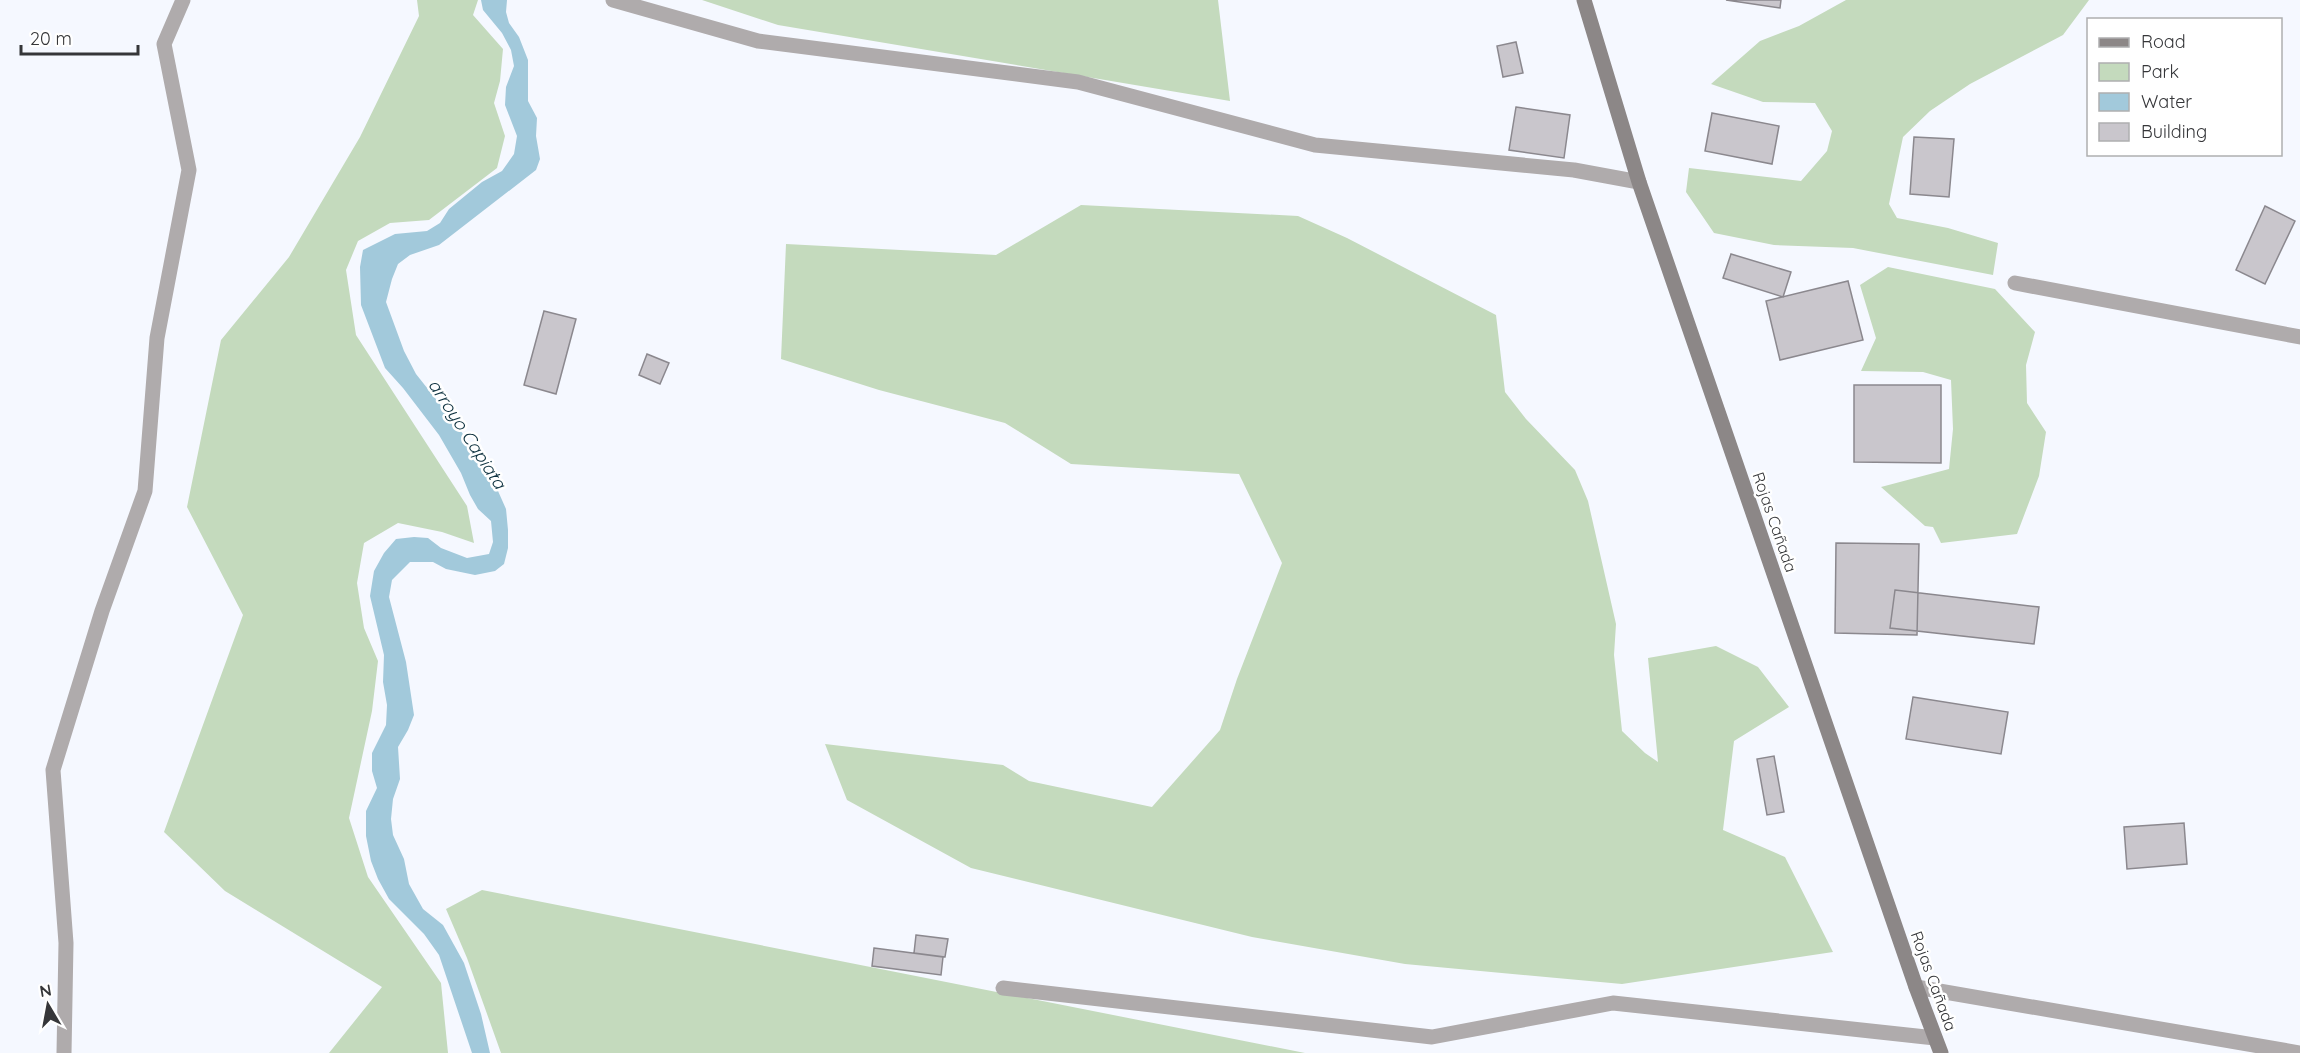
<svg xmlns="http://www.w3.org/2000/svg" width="2300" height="1053" font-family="Quicksand,sans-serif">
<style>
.green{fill:#c4dabd}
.water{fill:#a2c9db}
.building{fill:#c9c6cc;stroke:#8b888e;stroke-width:1.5}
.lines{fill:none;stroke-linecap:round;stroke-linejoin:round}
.service{stroke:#afabac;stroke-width:15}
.minor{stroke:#afabac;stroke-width:15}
.secondary{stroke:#8c8787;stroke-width:15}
.labels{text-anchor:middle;stroke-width:5;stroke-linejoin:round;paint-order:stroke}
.street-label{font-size:16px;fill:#353639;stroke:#fff}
.water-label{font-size:18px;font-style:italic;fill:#0d313f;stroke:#fff}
</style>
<rect width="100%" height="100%" fill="#f5f8ff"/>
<path class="green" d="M 417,0 L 478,0 L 473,15 L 503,49 L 500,81 L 494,103 L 505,136 L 497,168 L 429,220 L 390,223 L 358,241 L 346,270 L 356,335 L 467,506 L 474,543 L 442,532 L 398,523 L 364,543 L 357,583 L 364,628 L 378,661 L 372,711 L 349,818 L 368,877 L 441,983 L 448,1053 L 329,1053 L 382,987 L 225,891 L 164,832 L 243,615 L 187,507 L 221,340 L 289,257 L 360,137 L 419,16 Z
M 702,0 L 1218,0 L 1230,101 L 778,25 Z
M 1846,0 L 2089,0 L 2063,35 L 1970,84 L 1930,111 L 1903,137 L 1889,204 L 1897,218 L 1948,228 L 1998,243 L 1993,275 L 1853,248 L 1774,245 L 1714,233 L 1686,192 L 1689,168 L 1801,181 L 1827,151 L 1832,131 L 1815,103 L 1763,102 L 1711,84 L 1760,41 L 1799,26 Z
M 1081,205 L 1298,216 L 1347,238 L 1496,315 L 1505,392 L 1526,419 L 1575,470 L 1588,501 L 1616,624 L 1614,655 L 1622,731 L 1645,753 L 1658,762 L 1648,658 L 1716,646 L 1758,667 L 1789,707 L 1734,741 L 1723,830 L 1785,857 L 1833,952 L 1622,984 L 1405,964 L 1252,937 L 971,868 L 847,800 L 825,744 L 1003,765 L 1029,781 L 1152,807 L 1220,730 L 1237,679 L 1282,563 L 1239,474 L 1071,464 L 1005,423 L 879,390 L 781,359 L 786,244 L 996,255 Z
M 1888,267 L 1995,289 L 2035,332 L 2026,365 L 2027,403 L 2046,432 L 2039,476 L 2017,534 L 1941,543 L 1933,527 L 1925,526 L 1881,487 L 1949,469 L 1953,429 L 1951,380 L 1923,372 L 1861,371 L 1876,338 L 1860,285 Z
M 482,890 L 1305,1053 L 501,1053 L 467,958 L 446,909 Z"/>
<path class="water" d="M 481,0 L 507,0 L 506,12 L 509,23 L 519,37 L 528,60 L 528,101 L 537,118 L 536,136 L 540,159 L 536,170 L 439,245 L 410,255 L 398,264 L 392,279 L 386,302 L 404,351 L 416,374 L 458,427 L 490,473 L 506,509 L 508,530 L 508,548 L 504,564 L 495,571 L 475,575 L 446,569 L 433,562 L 410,562 L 392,580 L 389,597 L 406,662 L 414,715 L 408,730 L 398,747 L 400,779 L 393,799 L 391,819 L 393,835 L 404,859 L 409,884 L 423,909 L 443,925 L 464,963 L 481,1014 L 490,1053 L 472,1053 L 439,955 L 424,934 L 389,899 L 378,879 L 371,861 L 366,836 L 366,811 L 377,788 L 372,771 L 372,753 L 386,725 L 387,705 L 383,682 L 384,655 L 370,596 L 374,571 L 384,553 L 396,539 L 414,537 L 428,538 L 441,548 L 467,558 L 489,554 L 493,542 L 491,521 L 478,509 L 470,495 L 461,473 L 439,435 L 403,388 L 385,368 L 361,305 L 360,267 L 363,250 L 395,234 L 427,231 L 440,223 L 449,209 L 482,182 L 502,171 L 514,154 L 517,136 L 505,105 L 506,87 L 514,66 L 511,50 L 502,33 L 483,10 Z"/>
<path class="building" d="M 1726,0 L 1781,0 L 1780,8 Z
M 1516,42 L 1523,73 L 1503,77 L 1497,46 Z
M 1516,107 L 1570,115 L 1564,158 L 1509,150 Z
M 1712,113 L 1779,126 L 1772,164 L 1705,151 Z
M 1914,137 L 1954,139 L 1949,197 L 1910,194 Z
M 2265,206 L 2295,221 L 2265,284 L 2236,270 Z
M 1731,254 L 1791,272 L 1783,297 L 1723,278 Z
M 1848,281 L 1863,340 L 1780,360 L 1766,301 Z
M 544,311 L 576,319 L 556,394 L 524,385 Z
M 647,354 L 669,363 L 660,384 L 639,375 Z
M 1854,385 L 1941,385 L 1941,463 L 1854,462 Z
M 1836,543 L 1919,544 L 1917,635 L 1835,633 Z
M 1895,590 L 2039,607 L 2034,644 L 1890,628 Z
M 1913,697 L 2008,712 L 2001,754 L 1906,739 Z
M 1774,756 L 1784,812 L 1767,815 L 1757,759 Z
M 2184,823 L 2187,864 L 2127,869 L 2124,827 Z
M 916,935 L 948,939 L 945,957 L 914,953 Z
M 874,948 L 943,957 L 941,975 L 872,966 Z"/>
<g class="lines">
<path class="service" d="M 613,0 L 758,41 L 1078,82 L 1315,145 L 1574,170 L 1639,182
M 2015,283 L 2300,337
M 1003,988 L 1432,1037 L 1613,1003 L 1935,1038
M 64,1053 L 66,943 L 53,770 L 102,611 L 145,491 L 157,338 L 189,170 L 164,44 L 183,0"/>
<path class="minor" d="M 1916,987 L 2300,1053"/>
<path class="secondary" d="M 1584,0 L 1639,182 L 1916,987 L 1941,1053"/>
</g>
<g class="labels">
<g class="street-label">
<text transform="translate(1775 522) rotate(71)" y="6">Rojas Cañada</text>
<text transform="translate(1934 981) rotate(70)" y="6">Rojas Cañada</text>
</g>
<g class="water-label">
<text transform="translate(467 434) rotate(57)" y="6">arroyo Capiata</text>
</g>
</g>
<rect x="2087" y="18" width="195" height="138" fill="#ffffff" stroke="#aeafb0" stroke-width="1.5"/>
<rect x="2099" y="38" width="30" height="9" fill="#8c8787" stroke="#aeafb0" stroke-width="1.5"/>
<text x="2141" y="48" font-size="18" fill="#353639">Road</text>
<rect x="2099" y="63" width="30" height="18" fill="#c4dabd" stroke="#aeafb0" stroke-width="1.5"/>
<text x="2141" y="78" font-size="18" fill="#353639">Park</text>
<rect x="2099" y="93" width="30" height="18" fill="#a2c9db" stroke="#aeafb0" stroke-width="1.5"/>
<text x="2141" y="108" font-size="18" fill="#353639">Water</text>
<rect x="2099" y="123" width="30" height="18" fill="#c9c6cc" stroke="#aeafb0" stroke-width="1.5"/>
<text x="2141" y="138" font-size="18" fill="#353639">Building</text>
<g transform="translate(48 1005) rotate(350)" stroke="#ffffff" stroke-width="4.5" paint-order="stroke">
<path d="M0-4.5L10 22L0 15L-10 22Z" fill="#353639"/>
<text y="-9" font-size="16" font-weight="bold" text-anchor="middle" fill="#353639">N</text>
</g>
<path d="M21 45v9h117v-9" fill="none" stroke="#353639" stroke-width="3"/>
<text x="30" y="45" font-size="18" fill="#353639" stroke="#ffffff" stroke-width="4.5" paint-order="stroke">20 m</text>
</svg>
